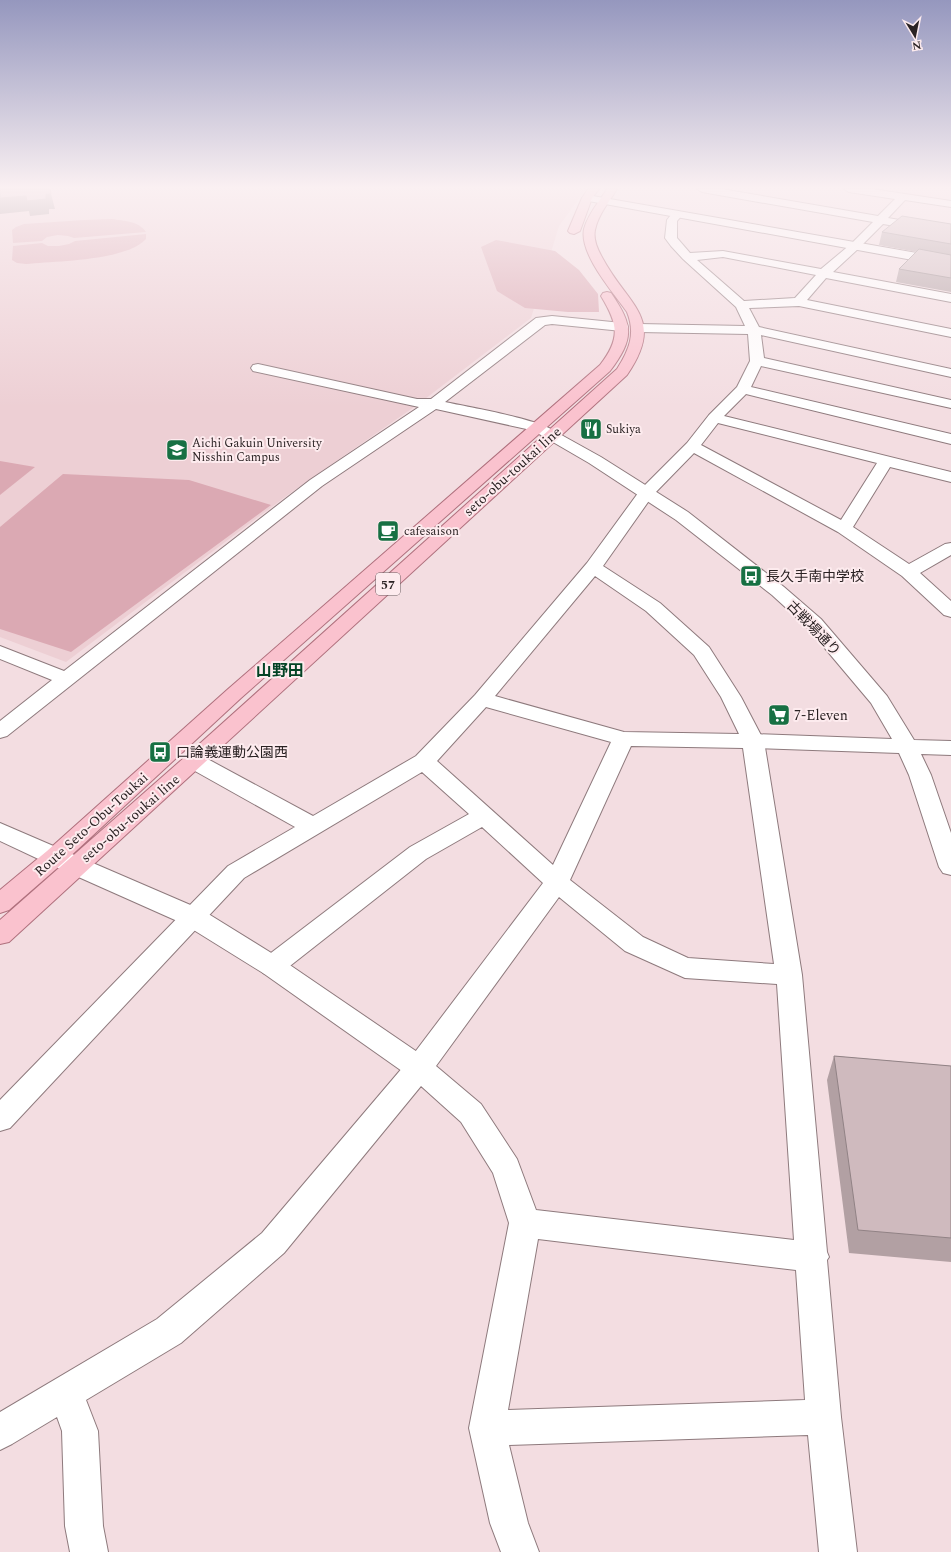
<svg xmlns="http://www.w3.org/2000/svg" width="951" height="1552" font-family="Spectral,'Noto Sans JP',serif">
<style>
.built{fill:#edcfd4}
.green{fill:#dba9b3}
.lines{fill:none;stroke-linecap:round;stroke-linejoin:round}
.street-casing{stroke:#8e7a7d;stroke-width:2}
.secondary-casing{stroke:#8e7a7d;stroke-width:2}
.primary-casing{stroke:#af707d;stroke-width:2}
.street{fill:#fff;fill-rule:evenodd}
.secondary{fill:#fff;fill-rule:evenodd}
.primary{fill:#fac2ce;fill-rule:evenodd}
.wall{fill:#b2a0a3}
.shaded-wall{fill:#918285}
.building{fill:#cfbabe;stroke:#918285}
.labels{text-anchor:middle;stroke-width:4;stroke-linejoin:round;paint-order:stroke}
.far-poi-label{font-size:12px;fill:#2a2223;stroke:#fdebee;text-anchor:start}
.shield{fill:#fdebee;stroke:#695e60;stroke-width:1}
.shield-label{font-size:13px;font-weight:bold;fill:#2a2223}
.street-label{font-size:14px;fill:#2a2223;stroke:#fdebee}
.poi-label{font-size:14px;fill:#2a2223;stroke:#fdebee;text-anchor:start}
.quarter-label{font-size:16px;font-weight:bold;fill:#034325;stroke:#fdebee}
</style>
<rect width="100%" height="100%" fill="#f3dde1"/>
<path class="built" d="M 0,189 L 586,189 L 559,226 L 531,318 L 417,405 L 289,494 L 66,662 L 0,637 Z"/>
<path class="green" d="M 112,219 C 124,221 139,221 146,232 L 74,238 L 68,236 L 58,235 L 47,237 L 42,241 L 13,243 L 12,230 L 16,227 L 24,224 L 84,220 Z
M 146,234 L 146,239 C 126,261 56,261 26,264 L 17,263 L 12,260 L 13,246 L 42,243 L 48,246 L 59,246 L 69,244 L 75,241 Z
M 496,240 L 555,251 L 579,270 L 598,294 L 599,312 L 568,312 L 525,308 L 497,291 L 481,247 Z
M 0,461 L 35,467 L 0,495 Z
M 63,474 L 189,480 L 271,505 L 71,652 L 0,629 L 0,527 Z"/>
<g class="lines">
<g class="street-casing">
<path id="street" d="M 697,189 L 722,189 L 878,216 L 895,199 L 849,192 L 844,189 L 872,189 L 951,201 L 951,207 L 905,200 L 888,218 L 951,229 L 951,235 L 883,224 L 859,248 L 833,272 L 951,294 L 951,302 L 826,278 L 807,300 L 951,329 L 951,337 L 799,306 L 749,308 L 759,327 L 951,369 L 951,377 L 761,335 L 764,358 L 951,400 L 951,408 L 761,366 L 751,387 L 951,434 L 951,444 L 746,394 L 724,416 L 951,472 L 951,482 L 890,467 L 853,527 L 909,564 L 945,544 L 951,543 L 951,555 L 920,573 L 951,601 L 951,617 L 944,615 L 902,576 L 838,532 L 694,453 L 653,495 L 603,566 L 660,603 L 709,647 L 741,697 L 764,741 L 802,975 L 827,1252 L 829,1257 L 827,1260 L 841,1417 L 857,1552 L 819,1552 L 808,1435 L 509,1445 L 528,1523 L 539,1552 L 501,1552 L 490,1523 L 469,1428 L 509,1223 L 493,1173 L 461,1122 L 421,1086 L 284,1253 L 181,1343 L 86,1400 L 98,1431 L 103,1526 L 108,1552 L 70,1552 L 65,1526 L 62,1431 L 57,1417 L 12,1444 L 0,1450 L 0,1412 L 157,1319 L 262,1233 L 409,1060 L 543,883 L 482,827 L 426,859 L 281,973 L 272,976 L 263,973 L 259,966 L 263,959 L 410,847 L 469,814 L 422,772 L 244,878 L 10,1128 L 0,1131 L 0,1100 L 228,866 L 295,827 L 186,766 L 183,761 L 186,756 L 194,754 L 202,756 L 313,816 L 416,756 L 475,695 L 587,563 L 641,489 L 687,443 L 709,415 L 737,387 L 750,361 L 748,334 L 639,332 L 634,331 L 633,328 L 634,325 L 639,324 L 745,326 L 736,307 L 683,259 L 671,246 L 665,238 L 667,220 C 670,216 673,212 678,211 L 683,214 L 677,221 L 677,238 L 690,253 L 723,251 L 821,269 L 851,244 L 873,222 L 702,192 ZM 723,257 L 816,275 L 795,298 L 744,301 L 697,260 ZM 718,423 L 877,463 L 841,520 L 701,445 ZM 595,576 L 646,611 L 694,655 L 721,697 L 739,734 L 624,732 L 495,696 ZM 486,707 L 611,742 L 553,865 L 437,761 ZM 631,746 L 743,748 L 774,964 L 688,958 L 643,937 L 570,880 ZM 559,897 L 625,951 L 685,978 L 777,984 L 794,1240 L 536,1210 L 517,1159 L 481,1104 L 436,1066 ZM 538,1239 L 796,1270 L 805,1400 L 508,1410 Z
M 552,316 L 622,323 L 627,324 L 628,327 L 627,330 L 622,331 L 552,324 L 545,325 L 445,402 C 467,407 548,420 559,435 L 556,438 L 551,440 L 531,430 L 436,409 L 322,486 L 7,736 L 0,738 L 0,721 L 52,680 L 0,659 L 0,646 L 64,671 L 310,480 L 419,407 L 253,371 L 251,368 L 253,365 L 258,364 L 417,399 L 431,399 L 536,318 Z"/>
</g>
<g class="secondary-casing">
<path id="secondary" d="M 587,195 L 951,259 L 951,267 L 583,200 L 582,198 Z
M 551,430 L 556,432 L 601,457 L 688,512 L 784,587 L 821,619 L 887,696 L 914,740 L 951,741 L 951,755 L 921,754 L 931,775 L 951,833 L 951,875 L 943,873 L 939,867 L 909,775 L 899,753 L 753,748 L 745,746 L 742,741 L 745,736 L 753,734 L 892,739 L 871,703 L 807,627 L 772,595 L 676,520 L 589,463 L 546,438 L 543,435 L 546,432 Z
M 0,823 L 202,910 L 281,959 L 429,1060 L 433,1068 L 429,1076 L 419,1080 L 409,1076 L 263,973 L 184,924 L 47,863 L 0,841 Z"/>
</g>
<g class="primary-casing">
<path id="primary" d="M 588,189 L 599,189 L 592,198 L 580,231 L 574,234 L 570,233 L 568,231 L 582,198 Z
M 607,189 L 617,189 C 609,202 598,215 595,230 C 593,240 598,250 603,259 C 629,307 666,318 627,375 L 9,942 L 0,944 L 0,920 L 186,756 L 617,369 C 629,350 636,334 627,312 C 613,292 579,254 584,229 C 588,214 599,202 607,189 Z
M 607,292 L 611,293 C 634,326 634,339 610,371 L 241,698 L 63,863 L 9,910 L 0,913 L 0,890 L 47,851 L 227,690 L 600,365 C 621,338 618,324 601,296 L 603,293 Z"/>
</g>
<use href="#street" class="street"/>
<use href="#secondary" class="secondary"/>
<use href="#primary" class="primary"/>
</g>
<path class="wall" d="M 951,224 L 951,292 L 896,282 L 899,269 L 917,252 L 879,245 L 882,232 Z
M 834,1056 L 951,1066 L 951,1262 L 849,1253 L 827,1080 Z"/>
<path class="shaded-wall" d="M 51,194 L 55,209 L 49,209 L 49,214 L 30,216 L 29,211 L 0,214 L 0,198 Z"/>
<path class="building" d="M 0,189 L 50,189 L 51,194 L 46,194 L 46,199 L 27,201 L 26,196 L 0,198 Z
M 902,216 L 951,224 L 951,244 L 882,232 Z
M 919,249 L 951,255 L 951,278 L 899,269 Z
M 834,1056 L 951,1066 L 951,1238 L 858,1230 Z"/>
<linearGradient id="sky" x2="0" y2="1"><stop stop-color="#9597be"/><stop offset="0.46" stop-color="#faf0f2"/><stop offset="1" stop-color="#faf0f2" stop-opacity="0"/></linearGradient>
<rect width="951" height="407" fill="url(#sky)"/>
<defs>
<g id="restaurant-square" transform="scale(1.15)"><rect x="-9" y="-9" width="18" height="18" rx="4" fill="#177043" stroke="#fdebee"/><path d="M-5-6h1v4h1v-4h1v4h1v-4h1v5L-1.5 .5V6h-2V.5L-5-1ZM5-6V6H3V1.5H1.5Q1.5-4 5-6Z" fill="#fff"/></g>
<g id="university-square" transform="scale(1.15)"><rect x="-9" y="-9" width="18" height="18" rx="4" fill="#177043" stroke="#fdebee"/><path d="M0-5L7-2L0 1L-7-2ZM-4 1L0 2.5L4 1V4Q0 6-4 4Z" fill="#fff"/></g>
<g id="cafe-square" transform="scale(1.15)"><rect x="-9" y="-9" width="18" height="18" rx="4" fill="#177043" stroke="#fdebee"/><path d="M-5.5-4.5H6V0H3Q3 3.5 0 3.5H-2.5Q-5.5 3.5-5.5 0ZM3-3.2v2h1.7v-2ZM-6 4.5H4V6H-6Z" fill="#fff"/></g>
<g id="bus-square" transform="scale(1.15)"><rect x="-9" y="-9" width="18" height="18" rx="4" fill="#177043" stroke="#fdebee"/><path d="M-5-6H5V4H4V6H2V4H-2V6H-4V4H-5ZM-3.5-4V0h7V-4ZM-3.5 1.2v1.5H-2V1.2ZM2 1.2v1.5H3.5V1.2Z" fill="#fff"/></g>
<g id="supermarket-square" transform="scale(1.15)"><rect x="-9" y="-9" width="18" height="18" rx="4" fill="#177043" stroke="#fdebee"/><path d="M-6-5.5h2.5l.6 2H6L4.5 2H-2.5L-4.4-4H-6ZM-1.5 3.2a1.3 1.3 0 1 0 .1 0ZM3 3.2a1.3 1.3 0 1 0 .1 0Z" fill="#fff"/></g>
</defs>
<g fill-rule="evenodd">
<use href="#restaurant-square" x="591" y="429"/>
<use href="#university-square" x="177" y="450"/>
<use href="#cafe-square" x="388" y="531"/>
<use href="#bus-square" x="751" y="576"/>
<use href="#supermarket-square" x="779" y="715"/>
<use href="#bus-square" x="160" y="752"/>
</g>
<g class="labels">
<g class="far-poi-label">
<text x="606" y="433">Sukiya</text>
<text x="192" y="447">Aichi Gakuin University<tspan x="192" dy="14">Nisshin Campus</tspan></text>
<text x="404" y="535">cafesaison</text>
</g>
<rect class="shield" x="376" y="573" width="24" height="22" rx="3"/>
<g class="shield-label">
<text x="388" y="589">57</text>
</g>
<g class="street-label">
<text transform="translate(512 471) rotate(-42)" y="5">seto-obu-toukai line</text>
<text transform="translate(814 628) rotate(46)" y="5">古戦場通り</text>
<text transform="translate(130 818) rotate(-41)" y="5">seto-obu-toukai line</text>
<text transform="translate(91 824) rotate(-42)" y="5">Route Seto-Obu-Toukai</text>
</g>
<g class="poi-label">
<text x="766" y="581">長久手南中学校</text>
<text x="794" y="720">7-Eleven</text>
<text x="176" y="757">口論義運動公園西</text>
</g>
<g class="quarter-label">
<text x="280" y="676">山野田</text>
</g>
</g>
<g transform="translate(915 36) rotate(170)" stroke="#fdebee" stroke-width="3" paint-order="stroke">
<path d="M0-3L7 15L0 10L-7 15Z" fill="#2a2223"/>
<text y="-6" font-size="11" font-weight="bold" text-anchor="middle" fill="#2a2223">N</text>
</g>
</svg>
